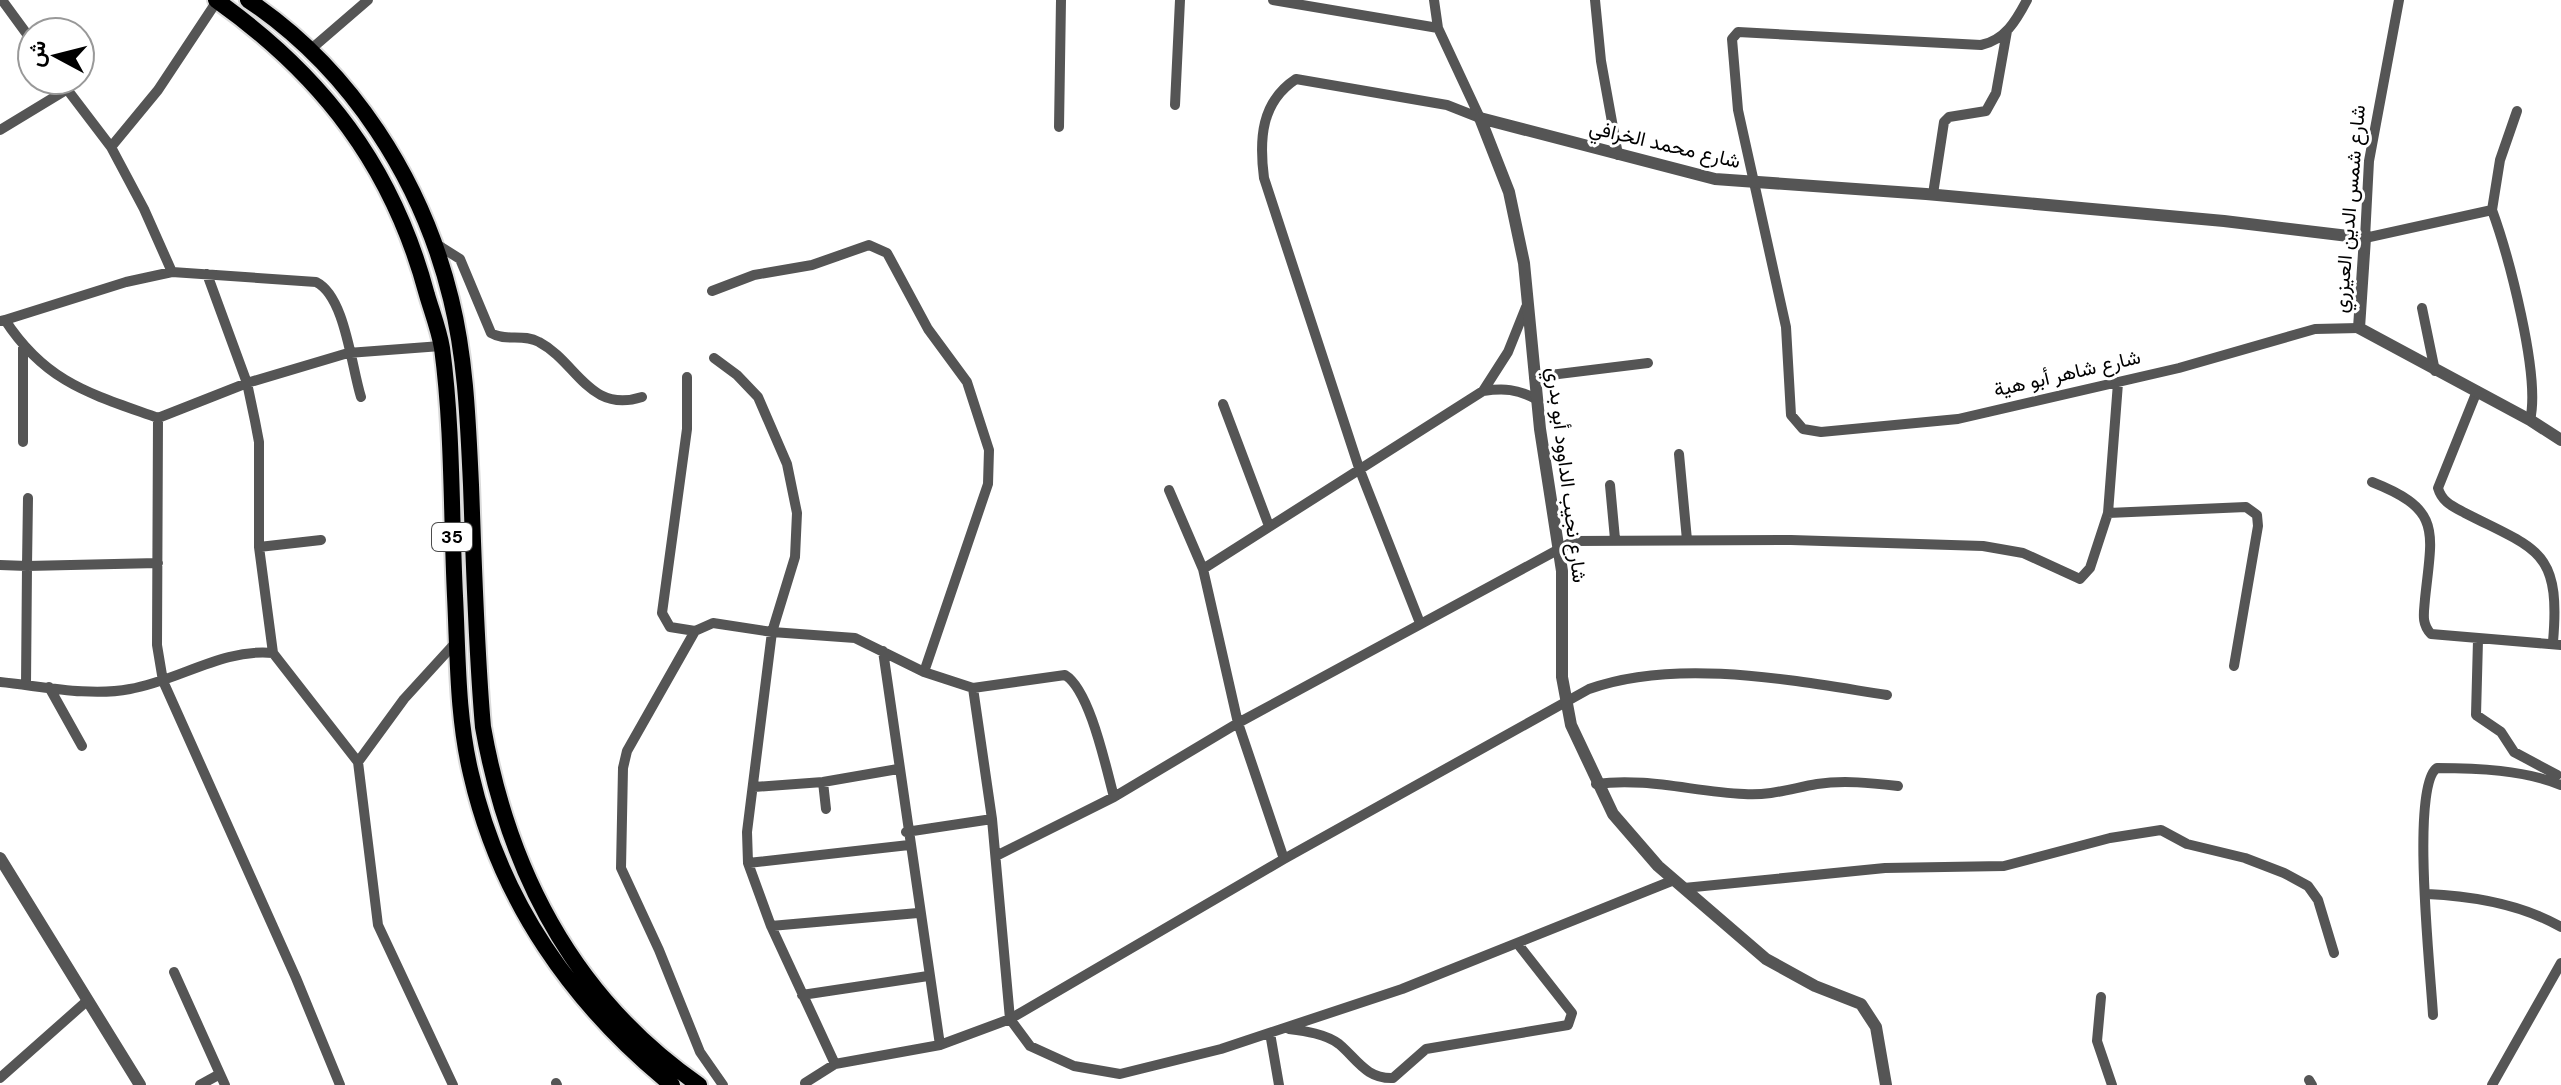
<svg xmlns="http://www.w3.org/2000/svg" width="2561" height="1085" font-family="'DM Sans',Vazirmatn,sans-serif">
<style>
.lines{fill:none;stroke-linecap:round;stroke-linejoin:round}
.trunk-casing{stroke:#dbdbdb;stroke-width:20}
.minor{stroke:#555;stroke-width:10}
.tertiary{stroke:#555;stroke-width:12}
.trunk{stroke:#000;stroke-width:16}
.labels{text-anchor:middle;stroke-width:6;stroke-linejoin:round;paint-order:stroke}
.shield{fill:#fff;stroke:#4c4c4c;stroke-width:2}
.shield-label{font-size:18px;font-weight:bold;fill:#000}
.street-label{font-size:20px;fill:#000;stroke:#fff}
</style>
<rect width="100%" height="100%" fill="#fff"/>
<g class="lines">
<g class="trunk-casing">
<path id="trunk" d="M 216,0 C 323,76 393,167 427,295 C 432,312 439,330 442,348 C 453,430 451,514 455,596 C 458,655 457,716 471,774 C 500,901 573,1005 672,1085
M 248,0 C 351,69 422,180 451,299 C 466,360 468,423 471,485 C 474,566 476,647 483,727 C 509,873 575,999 699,1085"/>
</g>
<path class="minor" d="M 2,0 L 32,41
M 1273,0 L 1438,28
M 1434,0 L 1438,28 L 1480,118
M 1595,0 L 1601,61 L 1618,155
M 2027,0 C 2016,21 2005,40 1981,45 L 1738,32 L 1732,39 L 1738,110 L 1786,327 L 1791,415 L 1803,429 L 1821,432 L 1958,419 L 2179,368 L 2315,329 L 2359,328
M 2399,0 L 2369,161 L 2365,238 L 2492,210 C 2508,254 2541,376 2530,420
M 310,50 L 368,0
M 60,80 L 111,147 L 144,209 L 172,272
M 1175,105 L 1180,0
M 1059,127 L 1061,0
M 0,130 L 66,90
M 111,147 L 158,90 L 217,1
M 1933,194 L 1944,122 L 1949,117 L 1986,111 L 1996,93 L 2007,31
M 2492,210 L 2500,160 L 2517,111
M 433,242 L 460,259 L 491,333 C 506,342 523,333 539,342 C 577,362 589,414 642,397
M 207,274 L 247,383 L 255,421 L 259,442 L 259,547 L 273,653 L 358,762 L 378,925 L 453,1085
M 712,291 L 754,275 L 812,265 L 869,245 L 887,253 L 928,329 L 967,382 L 989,450 L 988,484 L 924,672
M 2422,308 L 2435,371
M 5,320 L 126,282 L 172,272 L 316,282 C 345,296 351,365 361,397
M 0,321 L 5,320 C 46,383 91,394 158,418 L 247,383 L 348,353 L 441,346
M 714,358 L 737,375 L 758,397 L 787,464 L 797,513 L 795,557 L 772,632 L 747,832 L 748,863 L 771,926 L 835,1064
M 687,377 L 687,429 L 662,613 L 670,627 L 695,631
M 1534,377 L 1648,363
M 1483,391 C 1504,388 1517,389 1536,399
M 2477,391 L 2438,488 C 2442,502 2452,506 2465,513 C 2537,550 2561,549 2553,642
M 1223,404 L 1269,526
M 158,418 L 157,645 L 163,681 L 296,978 L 340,1085
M 23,442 L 23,348
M 1679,454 L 1687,540
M 2372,482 C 2443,510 2432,531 2425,599 C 2424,613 2421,623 2431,634 L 2561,645
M 1610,485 L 1615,539
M 1169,490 L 1203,569 L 1238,723 L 1284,859
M 2108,513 L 2118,383
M 259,547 L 321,540
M 0,565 L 27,566 L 28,498
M 1203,569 L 1483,391 L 1508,352 L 1526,307
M 1420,623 L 1359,468 L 1264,178 C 1259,139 1261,102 1296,79 L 1447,105 L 1480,118
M 2478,640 L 2476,715 L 2501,732 L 2514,752 L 2557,775
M 883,651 L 940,1045
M 0,682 C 41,686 89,697 130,689 C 178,681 223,648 273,653
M 26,685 L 27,566 L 158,563
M 49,687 L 82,746
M 973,688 L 992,819 L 1010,1019 L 1030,1046 L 1074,1066 L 1120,1074 L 1221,1049 L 1402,989 L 1674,880
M 358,762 L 404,699 L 457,641
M 823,782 L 826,809
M 1596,784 C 1647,777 1694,792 1744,794 C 1770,796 1793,788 1817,784 C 1844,780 1871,783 1898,786
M 754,787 L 823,782 L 898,769
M 906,832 L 992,819
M 996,856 L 1114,797 L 1238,723 L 1574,541 L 1791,540 L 1983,546 L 2023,553 L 2080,579 L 2090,568 L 2108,513 L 2246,507 L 2257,515 L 2258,526 L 2234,666
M 748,863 L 909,845
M 1684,888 L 1885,868 L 2004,866 L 2110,838 L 2161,830 L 2187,844 L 2245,858 L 2284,873 L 2308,886 L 2318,900 L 2334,953
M 2427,894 C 2472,896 2521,904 2561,927
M 771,926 L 918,913
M 174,972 L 225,1085
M 802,995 L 928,976
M 2101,997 L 2097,1041 L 2112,1085
M 2433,1015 C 2431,976 2410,785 2437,768 C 2477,768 2524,770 2561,785
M 1289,1029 C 1305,1031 1326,1034 1339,1044 C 1357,1059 1366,1079 1393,1078 L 1426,1049 L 1568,1025 L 1572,1013 L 1517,943
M 1270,1033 L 1279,1085
M 0,1078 L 88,1000
M 2309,1080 L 2312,1085
M 556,1083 L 557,1085
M 805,1083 L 835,1064 L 940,1045 L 1010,1019 L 1284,859 L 1589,689 C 1678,657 1795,681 1887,695
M 200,1085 L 220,1074
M 723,1085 L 700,1052 L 659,950 L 621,868 L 623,768 L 627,751 L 695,631 L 713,623 L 772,632 L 855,638 L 924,672 L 973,688 L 1065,675 C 1090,690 1106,768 1114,797
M 2492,1085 L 2561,963"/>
<path class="tertiary" d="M 1480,118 L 1715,179 L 1926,194 L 2224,221 L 2365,238 L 2359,328 L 2530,420 L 2561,440
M 1480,118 L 1509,192 L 1524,263 L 1540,429 L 1562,571 L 1562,677 L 1571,725 L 1613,814 L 1658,866 L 1766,959 L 1815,986 L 1861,1004 L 1876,1027 L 1886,1085
M 0,858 L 140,1085"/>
<use href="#trunk" class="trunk"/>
</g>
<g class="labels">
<rect class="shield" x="432" y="523" width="40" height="28" rx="6"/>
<g class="shield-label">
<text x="452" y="543">35</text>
</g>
<g class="street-label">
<text transform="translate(1665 144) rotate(13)" y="7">شارع محمد الخرافي</text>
<text transform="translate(2349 209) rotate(-85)" y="7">شارع شمس الدين العيزري</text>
<text transform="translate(2067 373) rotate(-13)" y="7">شارع شاهر أبو هية</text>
<text transform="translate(1567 475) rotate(83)" y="7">شارع نجيب الداوود أبو بدري</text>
</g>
</g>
<g transform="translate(56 56) rotate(277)"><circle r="38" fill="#ffffff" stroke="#999999" stroke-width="2"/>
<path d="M0-6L14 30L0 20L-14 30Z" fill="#000000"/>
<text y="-12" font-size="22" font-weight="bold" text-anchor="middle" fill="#000000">ش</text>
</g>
</svg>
